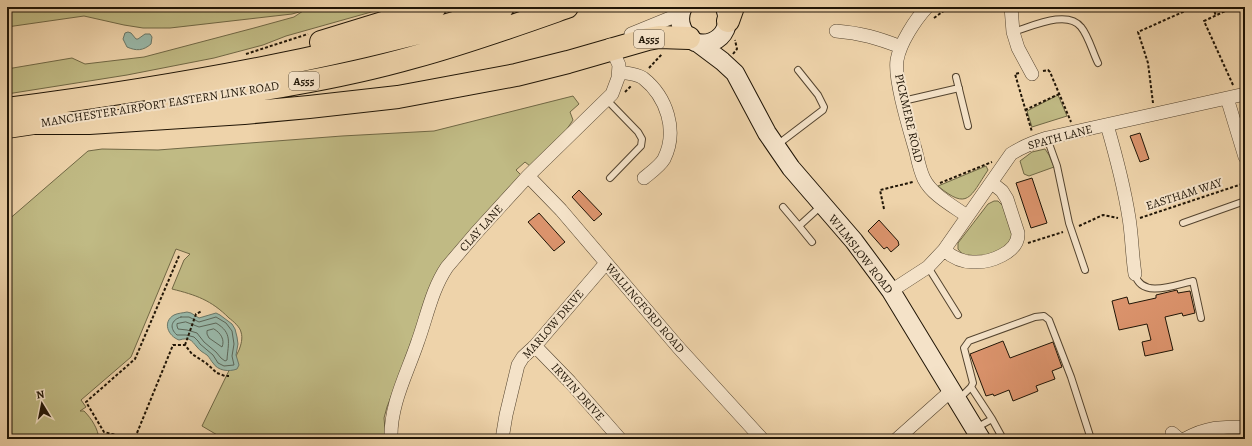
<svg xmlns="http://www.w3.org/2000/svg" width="1252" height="446" font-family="Alegreya,serif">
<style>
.green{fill:#c0ba84;stroke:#706845}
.water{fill:#99b8a9;stroke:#697768}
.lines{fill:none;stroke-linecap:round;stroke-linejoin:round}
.shore{stroke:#5c6658;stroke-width:1}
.building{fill:#db936c;stroke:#201506}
.lane-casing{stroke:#54442f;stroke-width:8}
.street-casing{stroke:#54442f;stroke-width:14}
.secondary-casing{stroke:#201506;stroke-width:20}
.highway-casing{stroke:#201506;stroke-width:24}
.path{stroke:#201506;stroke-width:2;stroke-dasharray:3 2;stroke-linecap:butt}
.lane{stroke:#f4e2c8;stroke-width:6}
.street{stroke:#f4e2c8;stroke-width:13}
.secondary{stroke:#f4e2c8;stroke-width:18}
.highway{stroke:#eed3aa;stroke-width:22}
.labels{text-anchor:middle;stroke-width:4;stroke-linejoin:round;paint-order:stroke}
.shield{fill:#f4e2c8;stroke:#605240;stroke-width:1}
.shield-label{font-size:11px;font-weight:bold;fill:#201506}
.street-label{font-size:12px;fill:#201506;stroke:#f4e2c8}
</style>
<rect width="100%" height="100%" fill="#eed3aa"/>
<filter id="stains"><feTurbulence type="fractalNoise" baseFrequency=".005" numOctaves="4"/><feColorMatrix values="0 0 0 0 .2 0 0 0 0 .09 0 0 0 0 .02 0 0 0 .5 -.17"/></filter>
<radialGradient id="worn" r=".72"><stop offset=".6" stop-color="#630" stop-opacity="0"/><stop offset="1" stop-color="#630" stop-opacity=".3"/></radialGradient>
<path class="green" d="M 7,7 L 389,7 L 286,36 L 263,45 L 214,58 L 127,75 L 7,94 L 7,69 L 72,58 L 85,64 L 144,57 L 254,28 L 294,17 L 303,11 L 292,14 L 170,28 L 143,28 L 124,25 L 84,16 L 7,27 Z
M 1058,95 L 1067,116 L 1032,127 L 1027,111 Z
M 573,96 L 579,104 L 570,112 L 573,120 L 567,129 L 530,166 L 525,162 L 516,170 L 522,176 L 464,241 L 419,324 L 387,407 L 384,418 L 386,439 L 224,439 L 202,426 L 239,350 C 241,345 243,338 241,332 C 240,327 233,321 229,318 C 211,300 196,295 172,289 L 184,260 L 190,254 L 176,249 L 131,357 L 81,400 L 86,407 L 80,411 L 84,411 C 92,419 98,429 99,439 L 7,439 L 7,221 L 88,151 L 102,149 L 158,150 L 342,136 L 434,131 Z
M 1045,149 L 1049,155 L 1054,167 L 1029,176 L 1024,174 L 1020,161 L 1032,152 Z
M 986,166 L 988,170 C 970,197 968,211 938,186 Z
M 994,201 L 998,201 L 1003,206 L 1012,234 L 1011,241 L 1003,249 L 979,258 L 963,255 L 958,249 L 958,243 L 988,204 Z"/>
<path class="water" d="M 128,32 L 131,33 L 136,39 L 138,39 L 145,34 L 150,34 L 152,37 L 151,44 C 143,51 136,51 127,47 L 123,39 L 125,33 Z
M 187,312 L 191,313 L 199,318 L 216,313 L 220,315 L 232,324 L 235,329 L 237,337 L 238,344 L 236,355 L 239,365 L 237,369 C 229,372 218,371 213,363 C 211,361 210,358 207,355 C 204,353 200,351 197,347 C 191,340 190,337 179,340 C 168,336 162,322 174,315 C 178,313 183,313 187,312 Z"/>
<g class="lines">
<path class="shore" d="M 181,317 L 189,317 L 199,322 L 216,317 L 226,323 L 232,331 L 234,344 L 232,356 L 234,365 L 224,366 L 218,363 L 213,355 L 200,344 L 198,341 L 194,337 L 186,335 L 177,335 C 169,328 171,320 181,317 Z
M 186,322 L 199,327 L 216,323 C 233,333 228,343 227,360 L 225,361 L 221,358 L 216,352 L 204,342 L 197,333 L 187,330 L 178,329 L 177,326 L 177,324 Z
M 214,329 C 221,333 225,340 222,347 L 209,338 L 207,334 L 207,331 Z"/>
</g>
<path class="building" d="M 1140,133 L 1149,159 L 1140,162 L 1130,136 Z
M 1032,178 L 1047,223 L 1031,228 L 1016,183 Z
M 579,190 L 602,214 L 594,221 L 572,197 Z
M 539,213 L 565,242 L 554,251 L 528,222 Z
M 879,220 L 898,241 L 899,245 L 891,252 L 887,247 L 884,249 L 868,231 Z
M 1177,290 L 1178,293 L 1190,291 L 1195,313 L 1183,316 L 1182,313 L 1165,317 L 1173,350 L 1145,356 L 1142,342 L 1151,340 L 1147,324 L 1119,330 L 1112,301 L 1127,297 L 1129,304 L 1156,298 L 1156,295 Z
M 1003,341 L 1010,358 L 1053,342 L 1062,367 L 1052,371 L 1055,379 L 1036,386 L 1038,391 L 1013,401 L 1009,390 L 994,396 L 993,394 L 986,396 L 970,354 Z"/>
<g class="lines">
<g class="lane-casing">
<path id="lane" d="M 1013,32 C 1031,27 1067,9 1081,27 C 1088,35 1093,53 1098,63
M 956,77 L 968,126
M 607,100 L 638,132 L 642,139 L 641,146 L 610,178
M 903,101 L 959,88
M 1047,138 L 1057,166 L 1069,223 L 1085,270
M 777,145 L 823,110 L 824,107 L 818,95 L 798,70
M 783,207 L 799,226 L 821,206
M 1183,223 L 1245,201
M 799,226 L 812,242
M 928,267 L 958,315
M 1135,274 C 1141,299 1175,285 1193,281 L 1201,318
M 971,387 L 992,419
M 959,399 L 971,387 L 973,383 L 964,348 L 969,341 L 1035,317 L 1044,316 L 1049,320 L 1071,377 L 1091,439
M 976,428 L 992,419 L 1003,439"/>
</g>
<g class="street-casing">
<path id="street" d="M 927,7 C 915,20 900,43 897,60 C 894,80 910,131 916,152 C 918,161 920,171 924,179 C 932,195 953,206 967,216
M 1011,7 L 1013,32 L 1018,48 L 1032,74
M 836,31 C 861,33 878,38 901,47
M 631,34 L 680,14
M 619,72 C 626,73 637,74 643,78 C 667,97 678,131 664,159 C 660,166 650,173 644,178
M 1227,98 L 1245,157
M 1107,125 C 1116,156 1124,186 1129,218 C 1132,236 1132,255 1135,274
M 528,176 L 561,210 L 678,347 L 762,439
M 944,250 C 952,257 962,262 973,262 C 989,263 1019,253 1018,233 L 1007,199 L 1002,191 L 992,183
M 891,291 L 928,267 L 944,250 L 1011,154 C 1023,146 1034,142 1047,138 L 1245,94
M 535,346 L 570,382 L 620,439
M 1172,433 L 1179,439
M 391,439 C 390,404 407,374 418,341 C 427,316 432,289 447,267 L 476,233 L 528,176 L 612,94 L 618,78 L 619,65 L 610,45
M 502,439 L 506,415 L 518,365 L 523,357 L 535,346 L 606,263
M 897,439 L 952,390
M 1185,439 C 1207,427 1221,427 1245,427"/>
</g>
<g class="secondary-casing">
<path id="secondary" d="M 683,7 C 680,13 679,21 682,28 C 693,58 738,41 725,8
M 698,43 L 722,61 L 735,73 L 767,133 L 791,168 L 854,241 L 891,291 L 981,439"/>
</g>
<g class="highway-casing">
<path id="highway" d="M 728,21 L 733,7
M 321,42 L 435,7
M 155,105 C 241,93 330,81 414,57 C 466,43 516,25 567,7
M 7,109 C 123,94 238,75 352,49 C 403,37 454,25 503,7
M 34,123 L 89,123 L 244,113 L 309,107 L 398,97 L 516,75 L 568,62 L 648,39 L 659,37 L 689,38
M 7,127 L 47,121"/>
</g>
<path class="path" d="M 1213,7 L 1216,16
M 934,18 L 949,7
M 246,54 L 308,34
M 733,54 L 737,49 L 735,40
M 649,68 L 662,54
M 1043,71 L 1048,70 L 1050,72 L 1071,122
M 1019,73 L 1015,74 L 1032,132
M 1233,85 L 1204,21 L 1234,7
M 625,92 L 632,85
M 1153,103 L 1148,63 L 1138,32 L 1194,7
M 1025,110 L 1059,94
M 940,183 L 992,162
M 884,209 L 880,190 L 913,182
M 1140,218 L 1245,183
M 1079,226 L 1103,215 L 1118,218
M 1028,243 L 1063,232
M 185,345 L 196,314 L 202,311
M 137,433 L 173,345 L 185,345 L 192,354 L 206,363 L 217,373 L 225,376 L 229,376
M 124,437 L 104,432 L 86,402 L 135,359 L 179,256"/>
<use href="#lane" class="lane"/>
<use href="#street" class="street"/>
<use href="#secondary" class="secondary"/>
<use href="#highway" class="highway"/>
</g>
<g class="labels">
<g class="shield">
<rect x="634" y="30" width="30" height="18" rx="3"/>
<rect x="289" y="72" width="30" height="18" rx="3"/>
</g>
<g class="shield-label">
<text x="649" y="43">A555</text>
<text x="304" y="85">A555</text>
</g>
<g class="street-label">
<text transform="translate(160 104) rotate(-9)" y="4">MANCHESTER AIRPORT EASTERN LINK ROAD</text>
<text transform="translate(909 118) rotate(77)" y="4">PICKMERE ROAD</text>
<text transform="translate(1060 137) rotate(-15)" y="4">SPATH LANE</text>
<text transform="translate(1184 194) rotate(-18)" y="4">EASTHAM WAY</text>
<text transform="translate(481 228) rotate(-48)" y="4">CLAY LANE</text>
<text transform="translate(861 254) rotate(52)" y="4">WILMSLOW ROAD</text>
<text transform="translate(645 308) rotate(49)" y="4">WALLINGFORD ROAD</text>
<text transform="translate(553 324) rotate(-49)" y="4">MARLOW DRIVE</text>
<text transform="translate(578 392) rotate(48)" y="4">IRWIN DRIVE</text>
</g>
</g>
<rect width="1252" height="446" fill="none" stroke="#eed3aa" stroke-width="24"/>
<rect x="8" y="8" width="1236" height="430" fill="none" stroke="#201506" stroke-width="2"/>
<rect x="12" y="12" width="1228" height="422" fill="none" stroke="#201506"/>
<g transform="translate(42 404) rotate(350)" stroke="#f4e2c8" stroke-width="3" paint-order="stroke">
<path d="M0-3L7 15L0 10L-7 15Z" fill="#201506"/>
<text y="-6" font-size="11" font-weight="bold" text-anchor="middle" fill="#201506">N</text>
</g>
<rect width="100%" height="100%" filter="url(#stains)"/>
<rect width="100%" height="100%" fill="url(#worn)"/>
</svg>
